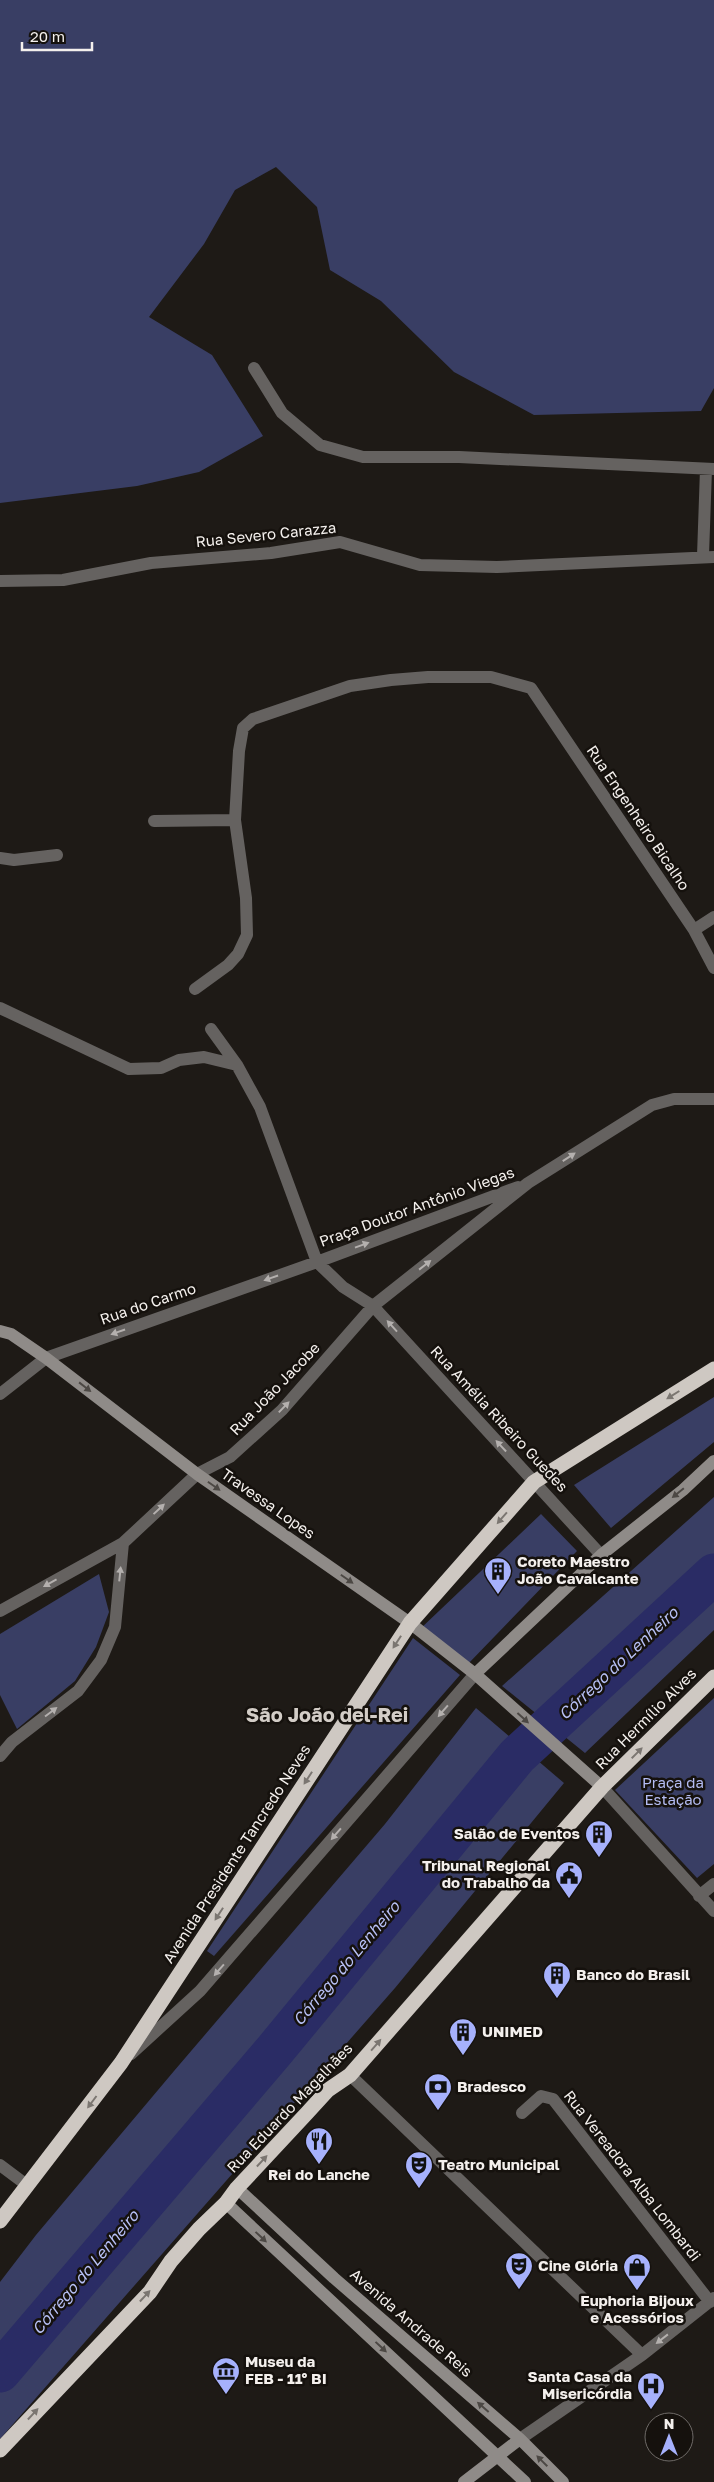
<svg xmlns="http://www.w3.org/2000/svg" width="714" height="2482" font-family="'Golos Text',sans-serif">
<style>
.green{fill:#393e64}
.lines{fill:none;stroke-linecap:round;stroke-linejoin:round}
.river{stroke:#2a2c65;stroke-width:41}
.street{stroke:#656260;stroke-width:12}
.secondary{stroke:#8f8b88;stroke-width:12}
.highway{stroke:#cec8c2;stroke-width:15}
.oneway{fill:#b4b0ae}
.oneway2{fill:#4c4844}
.oneway3{fill:#7b7671}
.labels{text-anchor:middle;stroke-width:5;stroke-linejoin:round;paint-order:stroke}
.street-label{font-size:15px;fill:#f4f0ed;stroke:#15110d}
.poi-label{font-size:15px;font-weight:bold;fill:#f4f0ed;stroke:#15110d;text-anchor:start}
.park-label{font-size:15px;fill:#b4bcf3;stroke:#15110d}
.water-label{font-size:16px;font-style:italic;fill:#b8c1f7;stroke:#15110d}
.district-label{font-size:20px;font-weight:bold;fill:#d3cdc7;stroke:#15110d}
</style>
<rect width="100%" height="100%" fill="#1e1a16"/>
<path class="green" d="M 0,0 L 714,0 L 714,388 L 701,411 L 534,415 L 454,372 L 381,301 L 330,270 L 317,207 L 276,167 L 235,190 L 204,244 L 149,317 L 212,355 L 263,436 L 199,472 L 137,486 L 0,503 Z
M 714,1397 L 714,1442 L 611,1528 L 574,1485 Z
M 714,1497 L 714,1630 L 585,1753 L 502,1686 Z
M 541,1514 L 577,1551 L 467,1665 L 419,1630 Z
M 99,1574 L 109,1612 L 96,1647 L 75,1681 L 17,1729 L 0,1695 L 0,1634 Z
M 413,1638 L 460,1675 L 214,1956 L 207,1951 Z
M 714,1698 L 714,1864 L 697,1878 L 615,1790 Z
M 476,1708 L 564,1783 L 395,1988 L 0,2439 L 0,2282 L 36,2235 L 174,2071 L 385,1824 Z"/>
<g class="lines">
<path class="river" d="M 0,2372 L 274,2051 L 517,1756 L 714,1574"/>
<path class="street" d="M 254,368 L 282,413 L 320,445 L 363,457 L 459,457 L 714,469
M 703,556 L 706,469
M 0,581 L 63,580 L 151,563 L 271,553 L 340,542 L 420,565 L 497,567 L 714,557
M 154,821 L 235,820
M 0,858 L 14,860 L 57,855
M 694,930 L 714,917
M 195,989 L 228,965 L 238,954 L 247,935 L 246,898 L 235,820 L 239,751 L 243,728 L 253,719 L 350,686 L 391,680 L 428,677 L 491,677 L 531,688 L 694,930 L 714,968
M 0,1008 L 129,1069 L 161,1068 L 179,1060 L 204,1057 L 237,1065 L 260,1107 L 317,1262 L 343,1287 L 373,1306 L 601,1555
M 211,1029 L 237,1065
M 0,1394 L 46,1358 L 317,1262 L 518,1187
M 0,1611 L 123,1543 L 197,1474 L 230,1457 L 282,1410 L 373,1306 L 528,1183 L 652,1105 L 674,1099 L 714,1099
M 0,1756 L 12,1742 L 78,1691 L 101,1660 L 115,1627 L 123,1543
M 602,1787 L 714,1911
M 699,1896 L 714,1884
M 131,2054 L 200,1991 L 475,1674
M 350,2075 L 642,2355
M 522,2113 L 541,2096 L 553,2099 L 710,2302
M 0,2165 L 28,2186
M 520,2439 L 642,2355 L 714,2298"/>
<path class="secondary" d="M 0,1331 L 11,1334 L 46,1358 L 197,1474 L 410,1623 L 475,1674 L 602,1787
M 475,1674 L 601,1555 L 683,1490 L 714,1461
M 237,2188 L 334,2278 L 520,2439 L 563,2482
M 226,2203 L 525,2482
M 464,2482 L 520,2439"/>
<path class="highway" d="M 0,2221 L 121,2063 L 410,1623 L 534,1482 L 714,1369
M 0,2450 L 150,2292 L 171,2261 L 199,2229 L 226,2203 L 237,2188 L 307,2113 L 328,2090 L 350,2075 L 602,1787 L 714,1677"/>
</g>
<defs><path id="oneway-solid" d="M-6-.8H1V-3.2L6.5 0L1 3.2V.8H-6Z" transform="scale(1.25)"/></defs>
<g class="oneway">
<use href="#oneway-solid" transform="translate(569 1157) rotate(-33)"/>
<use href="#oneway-solid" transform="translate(362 1245) rotate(-20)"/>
<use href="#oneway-solid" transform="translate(425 1265) rotate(-38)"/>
<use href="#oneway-solid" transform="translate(271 1278) rotate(161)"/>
<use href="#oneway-solid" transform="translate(392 1326) rotate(-132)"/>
<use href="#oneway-solid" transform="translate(118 1332) rotate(161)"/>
<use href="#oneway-solid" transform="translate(284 1407) rotate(-46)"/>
<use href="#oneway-solid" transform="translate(501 1446) rotate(-133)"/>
<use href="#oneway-solid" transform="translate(159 1509) rotate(-43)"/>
<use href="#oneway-solid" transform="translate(120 1574) rotate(-84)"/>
<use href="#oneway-solid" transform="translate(50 1583) rotate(151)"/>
<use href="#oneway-solid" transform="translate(443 1711) rotate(131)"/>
<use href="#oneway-solid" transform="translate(51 1712) rotate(-37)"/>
<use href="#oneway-solid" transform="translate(336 1834) rotate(131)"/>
<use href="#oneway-solid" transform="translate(219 1970) rotate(131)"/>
<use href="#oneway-solid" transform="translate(662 2339) rotate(142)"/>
</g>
<g class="oneway2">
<use href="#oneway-solid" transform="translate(85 1387) rotate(38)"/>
<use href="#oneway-solid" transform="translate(214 1486) rotate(35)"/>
<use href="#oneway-solid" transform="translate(678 1493) rotate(141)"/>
<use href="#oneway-solid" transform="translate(347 1579) rotate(35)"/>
<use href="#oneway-solid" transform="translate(523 1718) rotate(42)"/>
<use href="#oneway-solid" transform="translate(261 2237) rotate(43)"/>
<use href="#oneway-solid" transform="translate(381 2347) rotate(43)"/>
<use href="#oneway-solid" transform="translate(483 2407) rotate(-139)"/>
<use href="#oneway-solid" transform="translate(542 2461) rotate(-135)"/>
</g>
<g class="oneway3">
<use href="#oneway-solid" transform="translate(673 1395) rotate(148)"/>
<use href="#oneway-solid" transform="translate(502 1518) rotate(131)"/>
<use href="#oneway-solid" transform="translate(397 1642) rotate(123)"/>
<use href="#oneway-solid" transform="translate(637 1753) rotate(-45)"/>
<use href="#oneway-solid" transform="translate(308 1778) rotate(123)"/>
<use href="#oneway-solid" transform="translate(219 1914) rotate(123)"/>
<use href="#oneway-solid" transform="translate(376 2045) rotate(-49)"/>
<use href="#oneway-solid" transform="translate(92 2102) rotate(127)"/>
<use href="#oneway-solid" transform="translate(262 2161) rotate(-47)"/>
<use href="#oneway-solid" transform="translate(145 2296) rotate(-47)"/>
<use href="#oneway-solid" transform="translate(33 2414) rotate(-47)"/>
</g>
<defs>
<g id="building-pin" transform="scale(1.4375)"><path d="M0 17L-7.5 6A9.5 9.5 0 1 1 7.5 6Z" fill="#a6b1fc" stroke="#15110d"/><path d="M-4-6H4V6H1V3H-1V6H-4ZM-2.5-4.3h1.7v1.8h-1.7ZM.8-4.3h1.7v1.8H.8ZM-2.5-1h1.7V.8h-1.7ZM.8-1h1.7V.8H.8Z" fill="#111"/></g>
<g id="civic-pin" transform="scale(1.4375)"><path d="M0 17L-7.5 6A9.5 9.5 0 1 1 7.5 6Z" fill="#a6b1fc" stroke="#15110d"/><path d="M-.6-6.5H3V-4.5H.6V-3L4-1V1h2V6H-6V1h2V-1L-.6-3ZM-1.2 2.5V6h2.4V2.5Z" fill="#111"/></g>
<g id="bank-pin" transform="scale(1.4375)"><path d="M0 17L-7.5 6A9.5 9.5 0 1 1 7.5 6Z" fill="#a6b1fc" stroke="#15110d"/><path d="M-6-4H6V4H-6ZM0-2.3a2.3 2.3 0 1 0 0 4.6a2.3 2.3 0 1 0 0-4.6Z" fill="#111"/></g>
<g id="restaurant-pin" transform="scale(1.4375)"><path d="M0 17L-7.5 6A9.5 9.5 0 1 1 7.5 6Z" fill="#a6b1fc" stroke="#15110d"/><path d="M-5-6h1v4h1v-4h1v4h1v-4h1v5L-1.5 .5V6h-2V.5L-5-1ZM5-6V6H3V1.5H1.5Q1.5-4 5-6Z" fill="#111"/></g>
<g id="theatre-pin" transform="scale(1.4375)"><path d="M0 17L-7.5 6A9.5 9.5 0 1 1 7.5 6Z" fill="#a6b1fc" stroke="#15110d"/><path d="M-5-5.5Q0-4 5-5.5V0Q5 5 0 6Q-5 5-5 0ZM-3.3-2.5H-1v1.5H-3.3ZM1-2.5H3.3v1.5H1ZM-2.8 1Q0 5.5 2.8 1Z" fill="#111"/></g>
<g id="shop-pin" transform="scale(1.4375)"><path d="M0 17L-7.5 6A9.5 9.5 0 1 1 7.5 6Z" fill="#a6b1fc" stroke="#15110d"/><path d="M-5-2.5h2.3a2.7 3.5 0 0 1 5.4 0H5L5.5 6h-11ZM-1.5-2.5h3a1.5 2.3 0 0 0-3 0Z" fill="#111"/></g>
<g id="museum-pin" transform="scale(1.4375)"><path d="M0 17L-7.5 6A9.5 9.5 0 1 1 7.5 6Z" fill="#a6b1fc" stroke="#15110d"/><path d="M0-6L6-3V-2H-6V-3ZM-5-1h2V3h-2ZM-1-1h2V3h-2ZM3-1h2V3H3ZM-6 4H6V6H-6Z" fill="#111"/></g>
<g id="hospital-pin" transform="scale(1.4375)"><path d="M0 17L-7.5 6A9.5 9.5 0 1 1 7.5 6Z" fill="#a6b1fc" stroke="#15110d"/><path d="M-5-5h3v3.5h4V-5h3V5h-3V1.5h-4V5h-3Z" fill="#111"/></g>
</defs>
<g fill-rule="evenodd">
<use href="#building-pin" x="498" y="1571"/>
<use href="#building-pin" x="599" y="1834"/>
<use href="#civic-pin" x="569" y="1875"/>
<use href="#building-pin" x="557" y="1975"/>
<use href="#building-pin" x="463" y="2032"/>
<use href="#bank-pin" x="438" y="2087"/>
<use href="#restaurant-pin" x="319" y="2141"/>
<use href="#theatre-pin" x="419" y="2165"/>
<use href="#theatre-pin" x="519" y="2266"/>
<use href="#shop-pin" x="637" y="2267"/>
<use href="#museum-pin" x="226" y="2371"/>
<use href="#hospital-pin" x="651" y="2386"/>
</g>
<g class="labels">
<g class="street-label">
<text transform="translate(266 535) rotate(-6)" y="5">Rua Severo Carazza</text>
<text transform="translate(638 818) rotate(56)" y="5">Rua Engenheiro Bicalho</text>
<text transform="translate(417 1207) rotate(-20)" y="5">Praça Doutor Antônio Viegas</text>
<text transform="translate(148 1304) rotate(-19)" y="5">Rua do Carmo</text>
<text transform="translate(275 1389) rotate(-46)" y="5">Rua João Jacobe</text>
<text transform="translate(499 1419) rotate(47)" y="5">Rua Amélia Ribeiro Guedes</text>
<text transform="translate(268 1504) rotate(35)" y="5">Travessa Lopes</text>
<text transform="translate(646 1719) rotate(-45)" y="5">Rua Hermílio Alves</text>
<text transform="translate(237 1854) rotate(-57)" y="5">Avenida Presidente Tancredo Neves</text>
<text transform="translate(290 2108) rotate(-46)" y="5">Rua Eduardo Magalhães</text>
<text transform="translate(632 2176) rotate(52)" y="5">Rua Vereadora Alba Lombardi</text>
<text transform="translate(411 2323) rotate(41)" y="5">Avenida Andrade Reis</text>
</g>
<g class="poi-label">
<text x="517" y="1567">Coreto Maestro<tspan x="517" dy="17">João Cavalcante</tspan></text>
<text x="580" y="1839" text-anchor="end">Salão de Eventos</text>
<text x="550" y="1871" text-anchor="end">Tribunal Regional<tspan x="550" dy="17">do Trabalho da</tspan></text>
<text x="576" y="1980">Banco do Brasil</text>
<text x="482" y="2037">UNIMED</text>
<text x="457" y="2092">Bradesco</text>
<text x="438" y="2170">Teatro Municipal</text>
<text x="319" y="2180" text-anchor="middle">Rei do Lanche</text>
<text x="538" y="2271">Cine Glória</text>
<text x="637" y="2306" text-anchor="middle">Euphoria Bijoux<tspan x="637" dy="17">e Acessórios</tspan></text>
<text x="245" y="2367">Museu da<tspan x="245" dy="17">FEB - 11° BI</tspan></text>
<text x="632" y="2382" text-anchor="end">Santa Casa da<tspan x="632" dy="17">Misericórdia</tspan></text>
</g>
<g class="park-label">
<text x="673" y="1788">Praça da<tspan x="673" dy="17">Estação</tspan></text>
</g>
<g class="water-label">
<text transform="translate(618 1663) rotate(-43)" y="6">Córrego do Lenheiro</text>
<text transform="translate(346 1963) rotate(-50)" y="6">Córrego do Lenheiro</text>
<text transform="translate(85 2272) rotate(-50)" y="6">Córrego do Lenheiro</text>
</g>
<g class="district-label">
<text x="327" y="1722">São João del-Rei</text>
</g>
</g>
<g transform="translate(669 2437)"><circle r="24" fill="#15110d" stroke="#6e6a67"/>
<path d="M0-4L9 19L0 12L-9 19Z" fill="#a6b1fc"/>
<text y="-8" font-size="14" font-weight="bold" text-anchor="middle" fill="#f4f0ed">N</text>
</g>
<path d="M22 42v8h70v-8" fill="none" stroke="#f4f0ed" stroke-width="2.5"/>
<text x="30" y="42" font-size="15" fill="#f4f0ed" stroke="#15110d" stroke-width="4" paint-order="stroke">20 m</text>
</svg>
